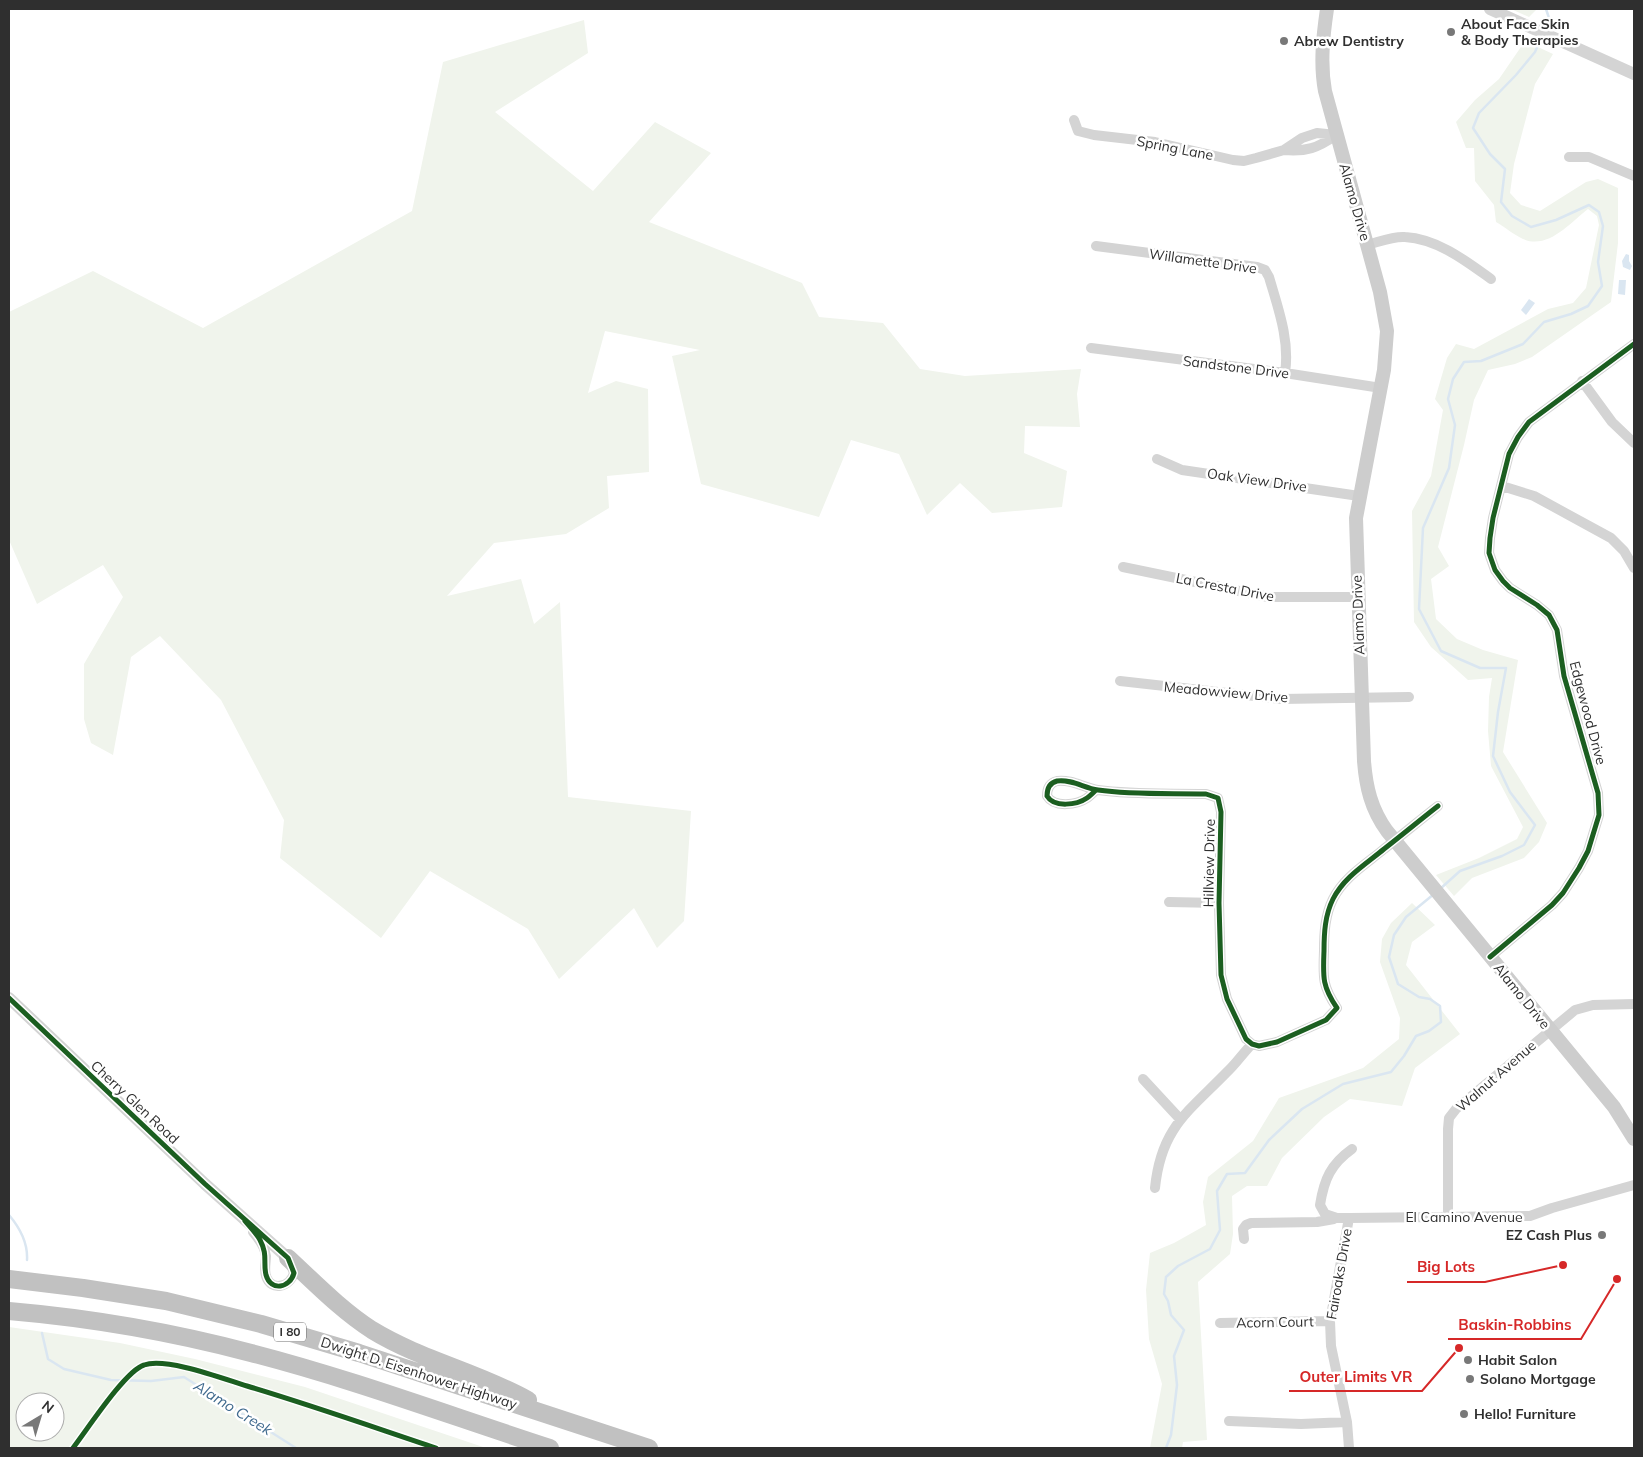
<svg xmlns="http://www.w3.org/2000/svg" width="1643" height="1457" font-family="Mulish,sans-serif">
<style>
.green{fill:#f0f4ec;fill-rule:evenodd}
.water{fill:#dae6f1}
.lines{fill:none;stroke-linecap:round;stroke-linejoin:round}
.stream{stroke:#dae6f1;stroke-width:2.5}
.minor{stroke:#d4d4d4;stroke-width:10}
.tertiary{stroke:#d4d4d4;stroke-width:12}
.secondary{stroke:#cdcdcd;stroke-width:14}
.motorway{stroke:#c1c1c1;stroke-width:18}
.cycleway-casing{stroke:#fff;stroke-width:8}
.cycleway{stroke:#1b5e20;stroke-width:5}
.poi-dot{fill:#787878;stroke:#fff;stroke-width:2}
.labels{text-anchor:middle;stroke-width:5;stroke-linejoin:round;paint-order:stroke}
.shield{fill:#fff;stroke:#6d6d6d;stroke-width:1}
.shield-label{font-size:12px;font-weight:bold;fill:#2f2f2f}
.poi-label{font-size:14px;font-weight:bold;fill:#2f2f2f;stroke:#fff;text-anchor:start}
.street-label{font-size:14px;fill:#2f2f2f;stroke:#fff}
.water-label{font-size:15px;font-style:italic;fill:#406a8e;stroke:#fff}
.leader{fill:none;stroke:#d62828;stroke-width:2}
.callout-dot{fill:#d62828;stroke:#fff;stroke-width:2}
.callout-label{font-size:15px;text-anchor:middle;font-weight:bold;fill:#d62828;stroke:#fff;stroke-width:5;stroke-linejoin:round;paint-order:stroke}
</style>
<rect width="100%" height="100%" fill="#fff"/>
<path class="green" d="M 1511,9 L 1537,9 L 1529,17 Z
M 584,20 L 588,53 L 495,112 L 593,191 L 655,122 L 711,153 L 649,222 L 802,283 L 819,317 L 883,323 L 920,369 L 965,376 L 1081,369 L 1077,394 L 1080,427 L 1025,426 L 1024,453 L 1067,471 L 1062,507 L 992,513 L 960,483 L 927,515 L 899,454 L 851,440 L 819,517 L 701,484 L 672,356 L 700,350 L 605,331 L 588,393 L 616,381 L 648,389 L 649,472 L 607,476 L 609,508 L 566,534 L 494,543 L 447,596 L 521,579 L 534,624 L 560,602 L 568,797 L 691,811 L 684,921 L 657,948 L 634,908 L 559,979 L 528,929 L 430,871 L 381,938 L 280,858 L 284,820 L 221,700 L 160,636 L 131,657 L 113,755 L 91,743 L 84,719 L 84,664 L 123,597 L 103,565 L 37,604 L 9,540 L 9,312 L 93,271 L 203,328 L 412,211 L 443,62 Z
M 1525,41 L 1553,54 L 1535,84 L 1514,164 L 1510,193 L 1521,205 L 1540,211 L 1586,182 L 1598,179 L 1618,188 L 1618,243 L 1611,302 L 1532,357 L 1515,364 L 1488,370 L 1474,400 L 1464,445 L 1438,547 L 1449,566 L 1431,579 L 1436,619 L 1457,639 L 1483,650 L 1518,660 L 1503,752 L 1547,823 L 1539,842 L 1524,858 L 1472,878 L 1454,896 L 1436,875 L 1479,858 L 1517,839 L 1523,827 L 1491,766 L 1488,731 L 1489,697 L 1492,678 L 1468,680 L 1431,647 L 1414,622 L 1412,511 L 1431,476 L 1443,410 L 1435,399 L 1447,358 L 1456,344 L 1474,349 L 1548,309 L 1573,303 L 1586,288 L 1599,225 L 1597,216 L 1588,209 C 1570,223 1548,250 1523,239 C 1514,235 1505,227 1496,222 L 1494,205 L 1475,181 L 1474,148 L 1466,148 L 1456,122 L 1475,100 L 1499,79 Z
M 1412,903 L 1435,925 L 1412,942 L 1406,965 L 1460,1034 L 1415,1068 L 1402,1106 L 1350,1099 L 1324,1117 L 1282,1158 L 1267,1186 L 1247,1186 L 1232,1196 L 1233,1234 L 1230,1254 L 1198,1282 L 1207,1440 L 1183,1442 L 1182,1448 L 1150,1448 L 1162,1384 L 1149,1339 L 1146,1290 L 1150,1253 L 1174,1243 L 1206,1225 L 1203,1202 L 1208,1177 L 1253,1141 L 1279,1098 L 1363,1068 L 1399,1039 L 1400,1018 L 1380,962 L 1382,939 L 1391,923 Z
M 9,1327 L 120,1343 L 195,1359 L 305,1387 L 486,1448 L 9,1448 ZM 25,1402 L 55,1402 L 55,1432 L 25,1432 Z"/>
<path class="water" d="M 1626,254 L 1629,255 L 1629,261 L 1632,266 L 1630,270 L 1623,267 L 1622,261 Z
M 1619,280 L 1626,280 L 1625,295 L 1618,294 Z
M 1529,299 L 1535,303 L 1526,315 L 1521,310 Z"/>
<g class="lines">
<path class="stream" d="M 1545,28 L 1549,18 L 1546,9
M 1440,889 L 1460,871 L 1502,856 L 1524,845 L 1535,825 L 1510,792 L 1493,756 L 1498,712 L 1506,668 L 1480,668 L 1441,651 L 1419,609 L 1423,528 L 1449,468 L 1455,425 L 1448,399 L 1453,379 L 1464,362 L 1481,361 L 1523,344 L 1544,322 L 1571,314 L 1588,306 L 1602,286 L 1598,262 L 1603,226 L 1599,212 L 1589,205 L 1556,220 L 1531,227 L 1512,216 L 1501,202 L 1505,169 L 1490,154 L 1473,128 L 1479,113 L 1516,75 L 1535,52 L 1542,36
M 9,1215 C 20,1228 28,1243 27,1260
M 42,1333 L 48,1359 L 64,1369 L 111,1380 L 151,1381 L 184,1377 L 296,1448
M 1166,1448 L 1171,1435 L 1177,1385 L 1174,1356 L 1184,1330 L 1171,1315 L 1168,1301 L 1164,1294 L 1166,1277 L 1178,1266 L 1210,1249 L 1220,1230 L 1217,1191 L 1227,1174 L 1245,1173 L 1269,1140 L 1302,1109 L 1343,1084 L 1391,1072 L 1404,1056 L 1416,1036 L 1429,1031 L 1441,1022 L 1440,1006 L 1430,999 L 1419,997 L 1398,984 L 1389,957 L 1394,935 L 1406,917 L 1434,894"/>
<path class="minor" d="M 1074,120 L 1078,131 L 1094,135 L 1155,142 L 1233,160 L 1244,161 L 1256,158 L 1284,150 L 1302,138 L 1317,133 L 1336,135
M 1284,150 C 1306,152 1318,148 1336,135
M 1569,157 L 1589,157 L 1634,176
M 1367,245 C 1379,242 1393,236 1405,237 C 1438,239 1466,261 1491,279
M 1096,246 L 1257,267 L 1265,270 L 1269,277 C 1278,308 1290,340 1285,373
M 1091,348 L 1285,373 L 1381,388
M 1582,381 L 1612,422 L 1634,443
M 1157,459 L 1182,470 L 1359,496
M 1502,486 L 1534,496 L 1611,538 L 1624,551 L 1634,568
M 1123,567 L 1268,597 L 1357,597
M 1120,681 L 1281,699 L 1409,697
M 1096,790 C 1093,793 1090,796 1087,798 C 1077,805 1054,808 1047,796 C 1047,789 1049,783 1057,781 C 1072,779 1084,788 1098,790 C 1133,795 1170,793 1206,794 L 1218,798 L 1221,812 L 1219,903 L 1221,975 L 1227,999 L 1246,1039 L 1252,1044 L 1259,1046 L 1277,1042 L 1326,1020 L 1337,1008 C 1322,986 1323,977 1324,951 C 1324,933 1325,915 1333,899 C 1344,877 1366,864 1384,849 C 1402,835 1420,820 1438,806
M 1169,902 L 1219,903
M 1490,957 L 1552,905 L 1563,893 L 1579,868 L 1588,851 L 1599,815 L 1598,793 L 1564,676 L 1557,630 L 1549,615 L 1537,605 L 1510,588 L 1503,581 L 1495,570 L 1489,553 L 1490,538 L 1493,518 L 1509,454 L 1518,437 L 1529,422 L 1634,344
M 1143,1079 L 1180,1119
M 1352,1149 C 1331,1164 1324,1179 1320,1205 L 1325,1214 L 1337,1218 L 1349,1218 L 1530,1216 L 1552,1208 L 1634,1185
M 1155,1188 C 1161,1128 1188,1112 1226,1073 C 1236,1064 1243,1053 1252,1044
M 1448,1217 L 1448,1129 L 1449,1118 L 1456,1109 L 1575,1010 L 1593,1005 L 1634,1004
M 253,1232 C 259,1239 265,1247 266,1256 C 266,1262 264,1269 266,1276 C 271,1292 290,1287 294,1273 L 290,1262
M 1244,1239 L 1243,1229 L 1246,1225 L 1251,1223 L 1317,1222 L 1334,1219
M 1220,1323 L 1330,1321
M 1229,1421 L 1301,1424 L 1347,1422
M 1349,1448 L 1347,1422 L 1331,1346 L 1330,1321 L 1349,1218"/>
<path class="tertiary" d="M 1490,9 L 1634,74
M 9,998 L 205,1184 L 288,1258"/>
<path class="secondary" d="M 1327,9 C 1323,36 1320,64 1325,91 L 1380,292 L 1387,331 L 1384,370 L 1356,518 L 1364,761 C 1366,787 1371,809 1387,831 L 1614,1107 L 1634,1139"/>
<path class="motorway" d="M 288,1258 C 315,1283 341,1310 372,1330 C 421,1360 478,1372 528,1400
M 9,1279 L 83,1288 L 166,1301 L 261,1324 L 359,1353 L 649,1448
M 9,1311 C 90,1318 172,1332 251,1353 C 352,1379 451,1416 550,1448"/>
<g class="cycleway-casing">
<path id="cycleway" d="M 1096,790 C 1093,793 1090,796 1087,798 C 1077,805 1054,808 1047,796 C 1047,789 1049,783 1057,781 C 1072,779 1084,788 1098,790 C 1133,795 1170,793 1206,794 L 1218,798 L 1221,812 L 1219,903 L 1221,975 L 1227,999 L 1246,1039 L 1252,1044 L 1259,1046 L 1277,1042 L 1326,1020 L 1337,1008 C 1322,986 1323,977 1324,951 C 1324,933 1325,915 1333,899 C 1344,877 1366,864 1384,849 C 1402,835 1420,820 1438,806
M 1490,957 L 1552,905 L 1563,893 L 1579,868 L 1588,851 L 1599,815 L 1598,793 L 1564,676 L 1557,630 L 1549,615 L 1537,605 L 1510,588 L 1503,581 L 1495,570 L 1489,553 L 1490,538 L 1493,518 L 1509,454 L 1518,437 L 1529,422 L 1634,344
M 9,998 L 205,1184 L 288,1258 L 294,1273 C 290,1288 271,1292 266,1275 C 263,1262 268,1255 260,1240 C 256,1233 250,1227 245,1221
M 73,1448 C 87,1430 125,1371 144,1365 C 166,1357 224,1379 247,1386 C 311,1405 373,1427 436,1448"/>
</g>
<use href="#cycleway" class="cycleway"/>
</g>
<g class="poi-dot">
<circle cx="1451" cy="32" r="5"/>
<circle cx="1284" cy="41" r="5"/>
<circle cx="1602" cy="1235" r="5"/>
<circle cx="1468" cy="1360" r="5"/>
<circle cx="1470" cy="1379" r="5"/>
<circle cx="1464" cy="1414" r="5"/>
</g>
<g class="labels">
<rect class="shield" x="274" y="1322.5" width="32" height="19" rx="4"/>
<g class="shield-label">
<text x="290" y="1336">I 80</text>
</g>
<g class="poi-label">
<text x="1461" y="29">About Face Skin<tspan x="1461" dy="16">&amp; Body Therapies</tspan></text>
<text x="1294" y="46">Abrew Dentistry</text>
<text x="1592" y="1240" text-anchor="end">EZ Cash Plus</text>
<text x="1478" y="1365">Habit Salon</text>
<text x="1480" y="1384">Solano Mortgage</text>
<text x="1474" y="1419">Hello! Furniture</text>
</g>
<g class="street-label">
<text transform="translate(1175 148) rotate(11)" y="5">Spring Lane</text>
<text transform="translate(1355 202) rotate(74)" y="5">Alamo Drive</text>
<text transform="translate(1203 261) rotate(8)" y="5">Willamette Drive</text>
<text transform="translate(1236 367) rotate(7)" y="5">Sandstone Drive</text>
<text transform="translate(1257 480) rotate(8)" y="5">Oak View Drive</text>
<text transform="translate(1225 587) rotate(11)" y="5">La Cresta Drive</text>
<text transform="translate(1358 615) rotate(-92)" y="5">Alamo Drive</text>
<text transform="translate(1226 692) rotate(5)" y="5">Meadowview Drive</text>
<text transform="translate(1588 713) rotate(75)" y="5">Edgewood Drive</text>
<text transform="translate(1209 863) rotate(-89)" y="5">Hillview Drive</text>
<text transform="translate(1522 996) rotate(51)" y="5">Alamo Drive</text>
<text transform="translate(1496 1076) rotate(-41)" y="5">Walnut Avenue</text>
<text transform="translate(135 1102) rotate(43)" y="5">Cherry Glen Road</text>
<text x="1464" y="1222">El Camino Avenue</text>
<text transform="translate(1339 1274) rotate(-80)" y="5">Fairoaks Drive</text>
<text transform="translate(1275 1322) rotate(-1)" y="5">Acorn Court</text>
<text transform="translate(419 1373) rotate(18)" y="5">Dwight D. Eisenhower Highway</text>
</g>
<g class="water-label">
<text transform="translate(233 1408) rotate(32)" y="5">Alamo Creek</text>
</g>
</g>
<path class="leader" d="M1563 1265L1485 1282H1407M1617 1279L1581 1339H1448M1459 1348L1422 1391H1289"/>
<g class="callout-dot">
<circle cx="1563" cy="1265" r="5"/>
<circle cx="1617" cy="1279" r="5"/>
<circle cx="1459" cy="1348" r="5"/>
</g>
<g class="callout-label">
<text x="1446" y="1272">Big Lots</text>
<text x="1515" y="1330">Baskin-Robbins</text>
<text x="1356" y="1382">Outer Limits VR</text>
</g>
<rect width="1643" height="1457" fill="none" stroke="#2f2f2f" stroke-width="20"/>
<g transform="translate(40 1417) rotate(38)"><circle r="24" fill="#ffffff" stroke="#acacac"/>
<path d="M0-4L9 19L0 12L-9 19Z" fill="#787878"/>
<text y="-8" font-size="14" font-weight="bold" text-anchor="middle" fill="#2f2f2f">N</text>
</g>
</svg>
